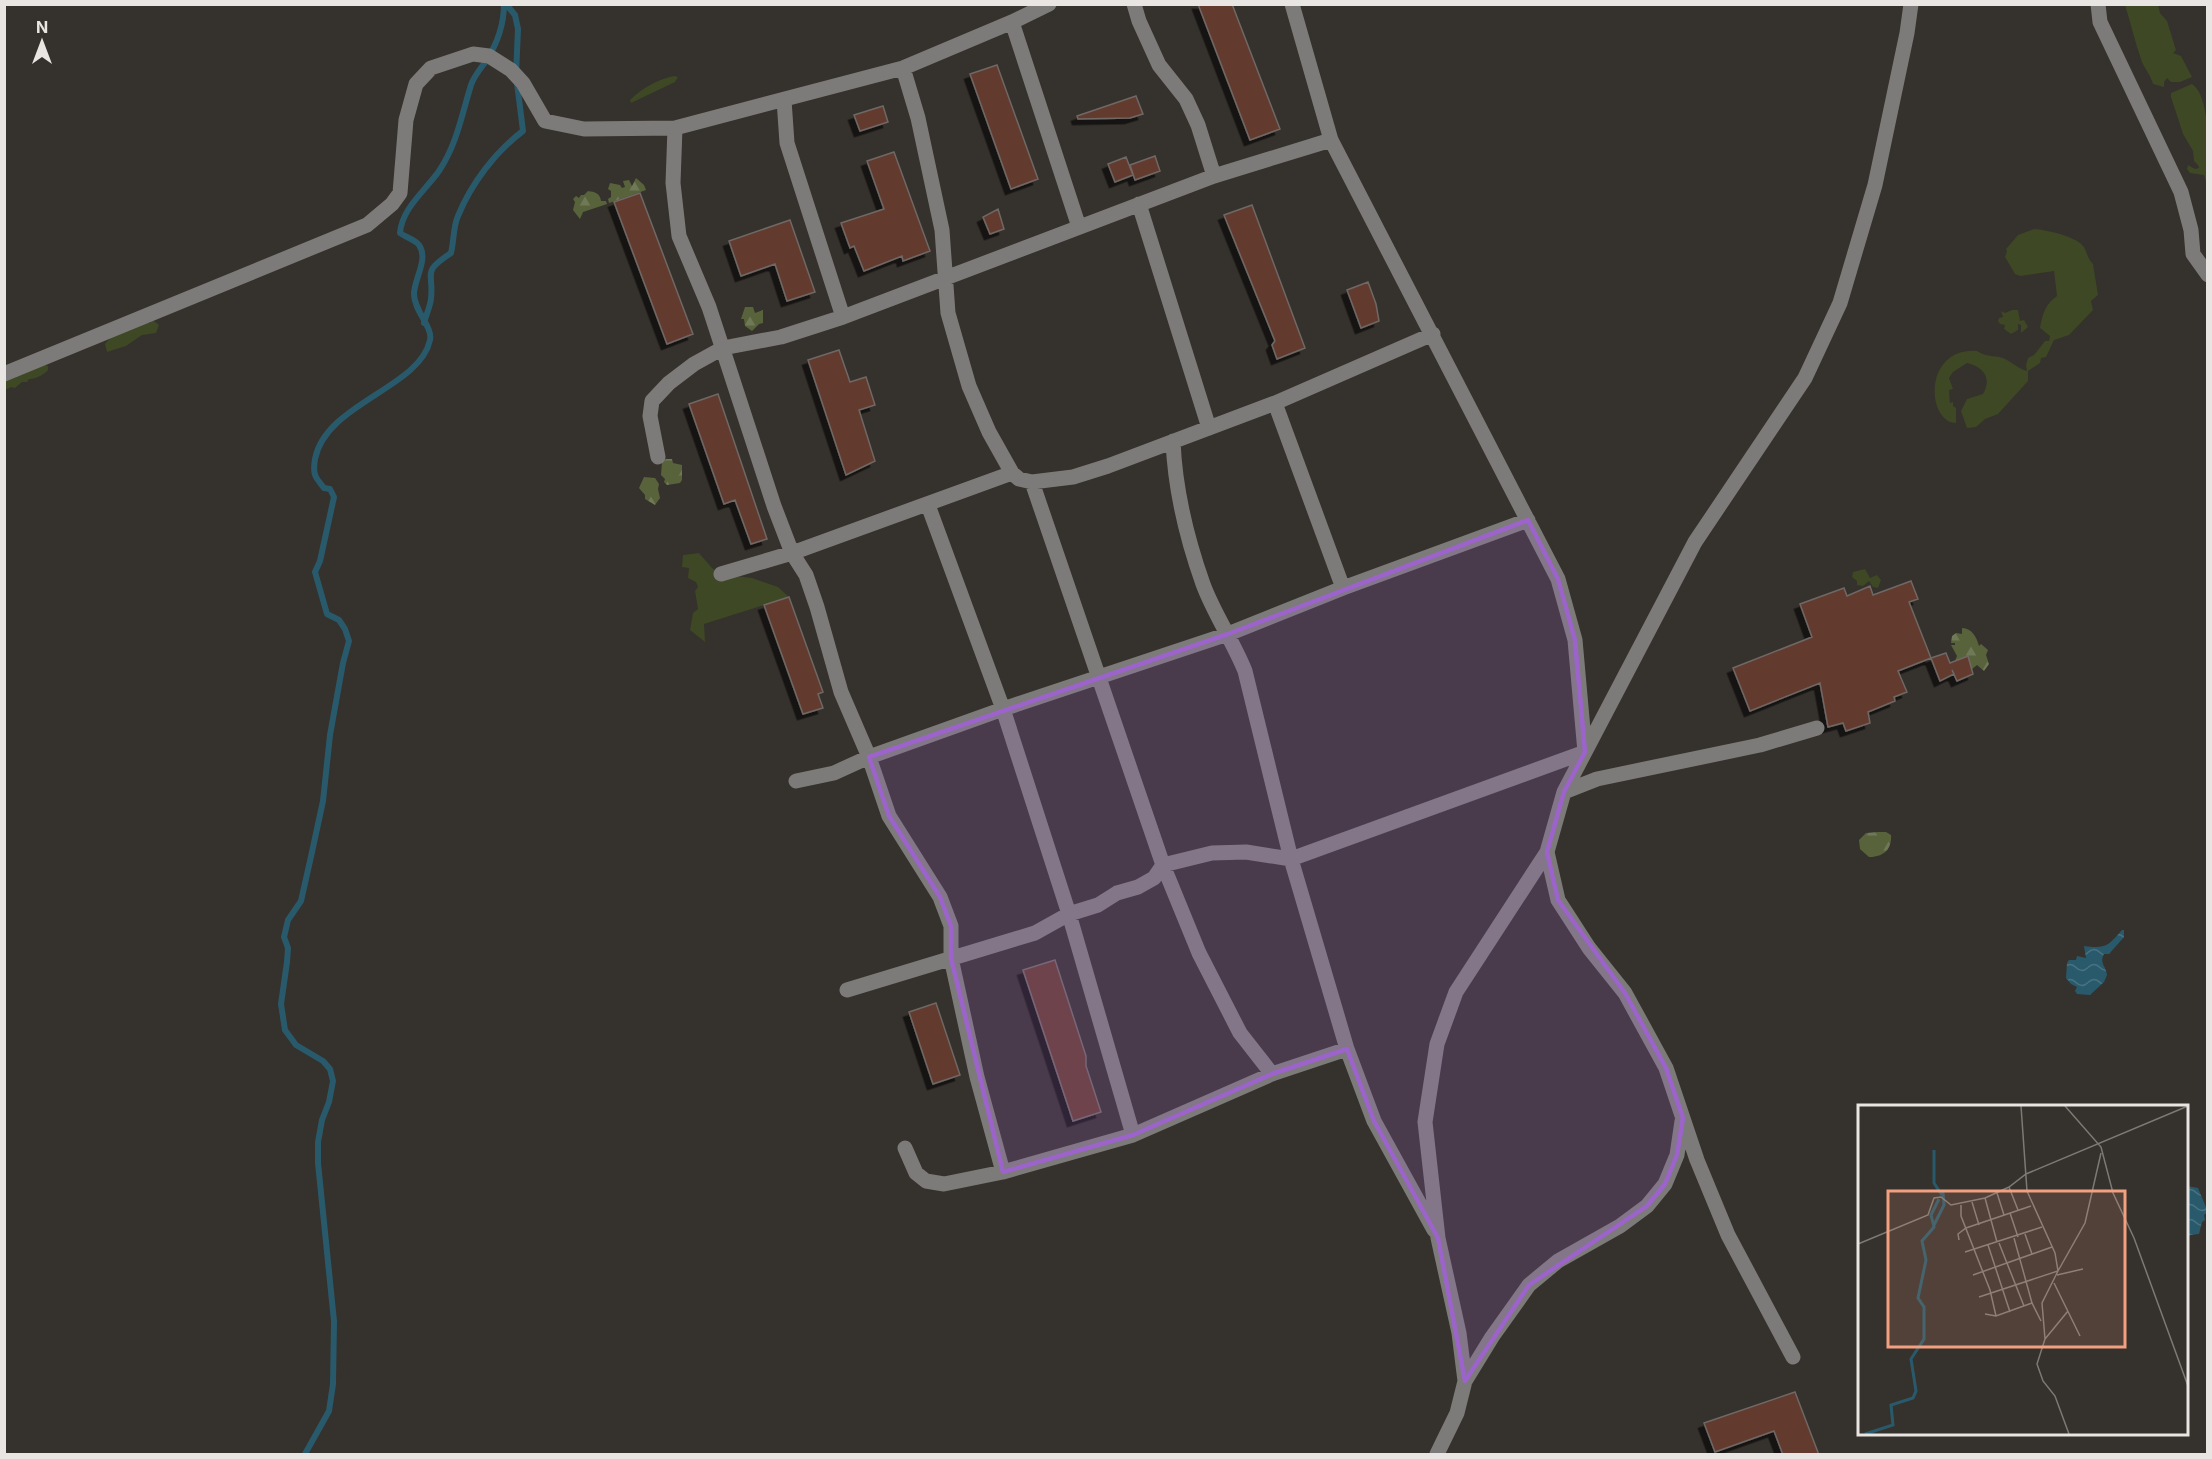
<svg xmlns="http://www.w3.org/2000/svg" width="2212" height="1459" font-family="Inter,sans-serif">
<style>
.green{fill:#3e4824}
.forest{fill:url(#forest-firs)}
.water{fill:url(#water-waves)}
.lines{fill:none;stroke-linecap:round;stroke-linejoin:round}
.stream{stroke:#295a6c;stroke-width:6}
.building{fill:#633b2f;stroke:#6f6865;stroke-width:1.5;filter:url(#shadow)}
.minor{stroke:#7d7b79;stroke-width:15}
.marked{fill:#9c64ca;fill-opacity:0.2;stroke:#9c64ca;stroke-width:4.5;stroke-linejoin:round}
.inset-river{fill:none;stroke:#295a6c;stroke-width:3}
.inset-road{fill:none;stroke:#7d7975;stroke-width:1.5}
.view{fill:#f2a080;fill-opacity:0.15;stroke:#f2a080;stroke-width:3}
.inset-edge{fill:none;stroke:#e8e5e2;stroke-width:3}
</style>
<defs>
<pattern id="forest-firs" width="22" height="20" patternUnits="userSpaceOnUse" patternTransform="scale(1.5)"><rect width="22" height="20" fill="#58633b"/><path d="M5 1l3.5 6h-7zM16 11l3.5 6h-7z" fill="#707957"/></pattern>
<pattern id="water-waves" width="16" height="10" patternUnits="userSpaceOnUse" patternTransform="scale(1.5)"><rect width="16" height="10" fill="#295a6c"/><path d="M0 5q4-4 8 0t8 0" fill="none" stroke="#487281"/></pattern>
<filter id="shadow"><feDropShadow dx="-5.5" dy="5.5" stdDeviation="0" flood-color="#0009"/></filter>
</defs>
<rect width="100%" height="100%" fill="#35312c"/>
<path class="green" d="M 2125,5 L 2158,5 L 2160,13 L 2167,21 L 2176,50 L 2173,53 L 2181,56 L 2192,77 L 2180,82 L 2171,82 L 2167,78 L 2164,82 L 2164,87 L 2153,84 C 2151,76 2145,69 2142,62 C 2135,43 2131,24 2125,5 Z
M 674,76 L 678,77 L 675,82 L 631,103 L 630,100 C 641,89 658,79 674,76 Z
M 2192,84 C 2212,97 2208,161 2207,185 L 2204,175 L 2190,173 L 2187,169 L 2188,165 L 2195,169 L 2199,168 L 2198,165 L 2194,161 L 2193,151 L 2183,134 L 2171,97 L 2171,93 Z
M 2034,229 C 2047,230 2076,236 2084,247 C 2087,253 2088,259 2093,264 L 2098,295 L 2091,301 L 2093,310 L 2069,335 L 2054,340 L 2046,357 L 2041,358 L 2040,363 L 2028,371 L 2028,381 L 1998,414 L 1985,419 L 1976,427 L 1967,428 L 1961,411 L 1967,399 L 1983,394 C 1992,378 1984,367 1967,363 L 1953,372 L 1949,378 L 1953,389 L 1949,390 L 1950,403 L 1953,402 L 1953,406 L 1956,408 L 1956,423 C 1926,422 1923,347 1977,351 C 1988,358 1998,355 2005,359 C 2013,363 2019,369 2027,371 L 2026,365 L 2028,358 L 2034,355 L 2045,341 L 2049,341 L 2050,336 L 2040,328 C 2042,315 2045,304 2057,296 L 2054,271 L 2020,276 L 2015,274 L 2005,257 L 2007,251 L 2006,249 L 2018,235 Z
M 2012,310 L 2018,310 L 2020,321 L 2024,320 L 2028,327 L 2021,333 L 2021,325 L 2018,324 L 2018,330 L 2011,334 L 2004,329 L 2005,325 L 2000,324 L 1998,321 L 1999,318 L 2003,317 L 2001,311 L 2005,313 Z
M 151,321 L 154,321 L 159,325 L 156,333 L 142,335 L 126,346 L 107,352 L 105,344 C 113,333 136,323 150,323 Z
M 45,365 L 48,366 L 48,370 C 45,374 34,380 29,379 L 27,382 L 22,382 L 15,388 L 11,387 L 5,390 L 5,380 Z
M 699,553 L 712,568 L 721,574 L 752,578 L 778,587 L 789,597 L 704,624 L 705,642 L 690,630 L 693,613 L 698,609 L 695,591 L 698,587 L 696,582 L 688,578 L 689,568 L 682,567 L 683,555 Z
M 1865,569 L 1870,578 L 1877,575 L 1881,580 L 1878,588 L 1873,587 L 1869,581 L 1863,586 L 1857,585 L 1857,581 L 1852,577 L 1853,572 Z"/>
<path class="forest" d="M 636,178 L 644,185 L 646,190 L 609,203 L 608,199 L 611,197 L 611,191 L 608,189 L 610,183 L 620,185 L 622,188 L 625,187 L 623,181 L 629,180 L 632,186 Z
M 588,191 C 595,192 600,193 601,201 L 606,201 L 607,204 L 583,212 L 580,219 L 573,210 L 575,202 L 573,199 L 576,196 L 579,198 L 581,195 L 584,195 Z
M 745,307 L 753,307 L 755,313 L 763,310 L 763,323 L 759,324 L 752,331 L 745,326 L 744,319 L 741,319 Z
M 666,459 L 672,459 L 673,463 L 682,465 L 682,480 L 680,483 L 667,485 L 664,482 L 665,479 L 661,475 L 662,462 Z
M 644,477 L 655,478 L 659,484 L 658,489 L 660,498 L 655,505 L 645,499 L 645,495 L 639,488 Z
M 1962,628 C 1972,628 1977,638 1979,646 L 1981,644 L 1988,650 L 1986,655 L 1989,664 L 1984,671 L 1977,665 L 1972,669 L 1969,668 L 1970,662 L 1968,660 L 1955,661 L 1957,656 L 1951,645 L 1955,645 L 1955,643 L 1951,643 L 1952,636 L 1956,633 L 1962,634 Z
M 1878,832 L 1886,832 L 1891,835 C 1892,850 1883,857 1869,857 L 1860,849 L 1859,840 L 1866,833 Z"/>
<path class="water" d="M 2122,930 L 2124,930 L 2124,937 L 2109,954 L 2104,954 C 2099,963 2106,966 2107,975 L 2104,982 L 2090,995 L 2077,994 L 2075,991 L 2077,987 L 2071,984 L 2066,978 L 2067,963 L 2069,960 L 2076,960 L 2077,956 L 2086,958 L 2084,946 C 2106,949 2108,946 2122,930 Z
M 2187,1186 L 2198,1188 L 2208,1212 L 2204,1215 L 2205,1220 L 2202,1222 L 2199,1234 L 2190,1235 L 2187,1238 Z"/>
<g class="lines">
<path class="stream" d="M 424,323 C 426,315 430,307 431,299 C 434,271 421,273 451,253 C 454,241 453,227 458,216 C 471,184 495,152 523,131 L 516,75 L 518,29 L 515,15 L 506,4
M 305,1454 L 329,1411 L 333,1384 L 334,1321 L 318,1163 L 318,1142 L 322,1120 L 329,1102 L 333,1081 L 330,1069 L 323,1061 L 296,1045 L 285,1030 L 281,1004 L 287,962 L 288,948 L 284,937 L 288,920 L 301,901 L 312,852 L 323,801 L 330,735 L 343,663 L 349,641 L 345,629 L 339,620 L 327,614 L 315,572 L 320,561 L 334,497 L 330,489 L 324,488 C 322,485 318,481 316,477 C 313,472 314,465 315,459 C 326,403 420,388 430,340 C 433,327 414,311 414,294 C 414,279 429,259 419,245 C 416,240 405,237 400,233 C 402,208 425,191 439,171 C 457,144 462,114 471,85 C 474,76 481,68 486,61 C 497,44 504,25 504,4"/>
</g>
<path class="building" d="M 1198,4 L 1232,4 L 1280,129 L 1250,140 Z
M 997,65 L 1038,179 L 1011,189 L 970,74 Z
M 1136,96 L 1143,114 L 1130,118 L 1078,119 L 1077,116 Z
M 883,106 L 888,122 L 860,131 L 854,115 Z
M 894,152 L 930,251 L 903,261 L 902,256 L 864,271 L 854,246 L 850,248 L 841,223 L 884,209 L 867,161 Z
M 1155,156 L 1160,171 L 1135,180 L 1130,165 Z
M 1126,157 L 1133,175 L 1115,182 L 1108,164 Z
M 640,193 L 693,334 L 667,344 L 614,202 Z
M 1252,205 L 1305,348 L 1277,359 L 1272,345 L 1275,341 L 1224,215 Z
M 998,209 L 1004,229 L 990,234 L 983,217 Z
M 790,220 L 815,292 L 787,301 L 775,264 L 741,276 L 729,241 Z
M 1368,282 L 1376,304 L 1379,321 L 1361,328 L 1347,290 Z
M 839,350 L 850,382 L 866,377 L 875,405 L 859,410 L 875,461 L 846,475 L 808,360 Z
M 718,394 L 767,539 L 751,544 L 735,500 L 724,504 L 689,404 Z
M 1911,581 L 1918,599 L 1909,602 L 1931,658 L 1898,671 L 1907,692 L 1894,697 L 1895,701 L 1868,712 L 1870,723 L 1846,731 L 1843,723 L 1828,727 L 1820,683 L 1750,711 L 1733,668 L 1812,637 L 1800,604 L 1844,588 L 1847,596 L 1870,586 L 1873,595 Z
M 789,597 L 823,692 L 818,694 L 823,708 L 803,714 L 764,605 Z
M 1946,653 L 1950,663 L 1968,656 L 1973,674 L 1957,681 L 1952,670 L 1954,674 L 1940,681 L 1931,658 Z
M 1055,960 L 1086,1056 L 1086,1066 L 1101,1112 L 1073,1121 L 1023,970 Z
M 936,1003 L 960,1075 L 933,1084 L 909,1012 Z
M 1795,1392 L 1819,1455 L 1783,1455 L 1774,1431 L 1715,1452 L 1704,1423 Z"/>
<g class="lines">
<path class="minor" d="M 1134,4 L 1139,21 L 1159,65 L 1186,99 L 1198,125 L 1214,176
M 1292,4 L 1331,140 L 1558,579 L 1575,640 L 1585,752 L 1564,792 L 1547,852 L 1456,992 L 1437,1044 L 1425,1122 L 1438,1238 L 1459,1333 L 1465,1381 L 1457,1413 L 1437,1454
M 2098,4 L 2100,22 L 2181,192 L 2191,230 L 2193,254 L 2208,275
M 1012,22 L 1079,227
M 903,68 L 918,118 L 942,230 L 948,313 L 969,386 L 989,432 L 1012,473
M 784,100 L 787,143 L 843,317
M 675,128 L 673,183 L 679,236 L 709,307 L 774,506 L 792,553 L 806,575 L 817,607 L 841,692 L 869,757 L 889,816 L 940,897 L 951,926 L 951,958 L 977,1077 L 1003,1172
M 1139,204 L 1209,428
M 4,374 L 367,225 L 392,204 L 400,193 L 406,120 L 416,84 L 431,68 L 473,54 L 489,56 L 511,70 L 523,83 L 545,121 L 584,129 L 675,128 L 903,68 L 1012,22 L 1049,4
M 1275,403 L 1343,588
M 1173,441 C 1175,489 1187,539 1203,584 C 1214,614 1233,641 1245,671 L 1291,859 L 1347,1049
M 658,457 L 650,416 L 652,401 L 669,383 L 694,364 L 723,348 L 781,337 L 843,317 L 1214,176 L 1331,140
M 1032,482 L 1163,865 L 1199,953 L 1240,1033 L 1272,1074
M 928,505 L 1003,709 L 1069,914 L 1133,1135
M 721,574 L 792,553 L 1012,473 L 1019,479 L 1032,482 L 1073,477 L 1108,466 L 1275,403 L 1433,334
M 796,781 L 834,773 L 869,757 L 1003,709 L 1228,634 L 1343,588 L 1528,520
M 1564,792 L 1597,779 L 1760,745 L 1817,728
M 1547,852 L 1558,900 L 1589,948 L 1625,993 L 1666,1068 L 1697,1160 L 1728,1235 L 1793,1357
M 847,990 L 1035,933 L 1069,914 L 1098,905 L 1117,893 L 1138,887 L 1154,878 L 1163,865 L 1212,853 L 1246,852 L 1291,859 L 1585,752 L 1695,542 L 1805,378 L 1840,303 L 1875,185 L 1907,33 L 1911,4
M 905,1148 L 916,1173 L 926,1181 L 944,1184 L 1003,1172 L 1133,1135 L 1272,1074 L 1347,1049 L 1374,1121 L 1434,1230
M 1465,1381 L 1492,1337 L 1529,1285 L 1558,1261 L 1620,1226 L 1647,1206 L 1665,1184 L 1677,1155 L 1682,1121"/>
</g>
<path class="marked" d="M 1528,520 L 1558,579 L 1575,640 L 1585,752 L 1564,792 L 1547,852 L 1558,900 L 1625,993 L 1666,1068 L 1683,1118 L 1677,1155 L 1665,1184 L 1647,1206 L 1529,1285 L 1465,1381 L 1438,1238 L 1374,1121 L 1347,1049 L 1272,1074 L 1133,1135 L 1003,1172 L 951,958 L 951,926 L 940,897 L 889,816 L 869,757 L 1228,634 Z"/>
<g transform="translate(1858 1105)">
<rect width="330" height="330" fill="#35312c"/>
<path class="inset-river" d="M 76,45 L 76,78 L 84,90M 76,120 L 86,100 L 85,87M 7,329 L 35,320 L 33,300 L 55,293 L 58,286 L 53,254 L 66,234 L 66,202 L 60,193 L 68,155 L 64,136 L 76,122 L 73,110 L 81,94"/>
<path class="inset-road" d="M 163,1 L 169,86 L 197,148 L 200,166 L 184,198 L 187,234 L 179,259 L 185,276 L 197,291 L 211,329M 207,1 L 243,42 L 255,88 L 276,133 L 330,281M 151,82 L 160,105M 139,88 L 146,110M 127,93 L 139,137M 114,97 L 121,120M 103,100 L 103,111 L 132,185 L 138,211M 152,108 L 160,132M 167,129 L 174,149M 156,133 L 174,198M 101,135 L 100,129 L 108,123 L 173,101M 141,138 L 166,201M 0,139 L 70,110 L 76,93 L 83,92 L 93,100 L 127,93 L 151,82 L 168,69 L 330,1M 130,140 L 152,207M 107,147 L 184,122M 115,170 L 194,142M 199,170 L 225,164M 196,178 L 222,231M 121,192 L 200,166 L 227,118 L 243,48M 127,209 L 138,211 L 174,198 L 183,216M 187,234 L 210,206"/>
<path class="view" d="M 30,86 L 267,86 L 267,242 L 30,242 Z"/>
<rect width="330" height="330" class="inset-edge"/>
</g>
<rect width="2212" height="1459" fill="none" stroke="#e8e5e2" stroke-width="12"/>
<g transform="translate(42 42)" stroke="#35312c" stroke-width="4.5" paint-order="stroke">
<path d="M0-4.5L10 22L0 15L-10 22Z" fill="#e8e5e2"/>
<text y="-9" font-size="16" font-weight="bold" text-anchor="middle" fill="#e8e5e2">N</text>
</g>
</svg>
